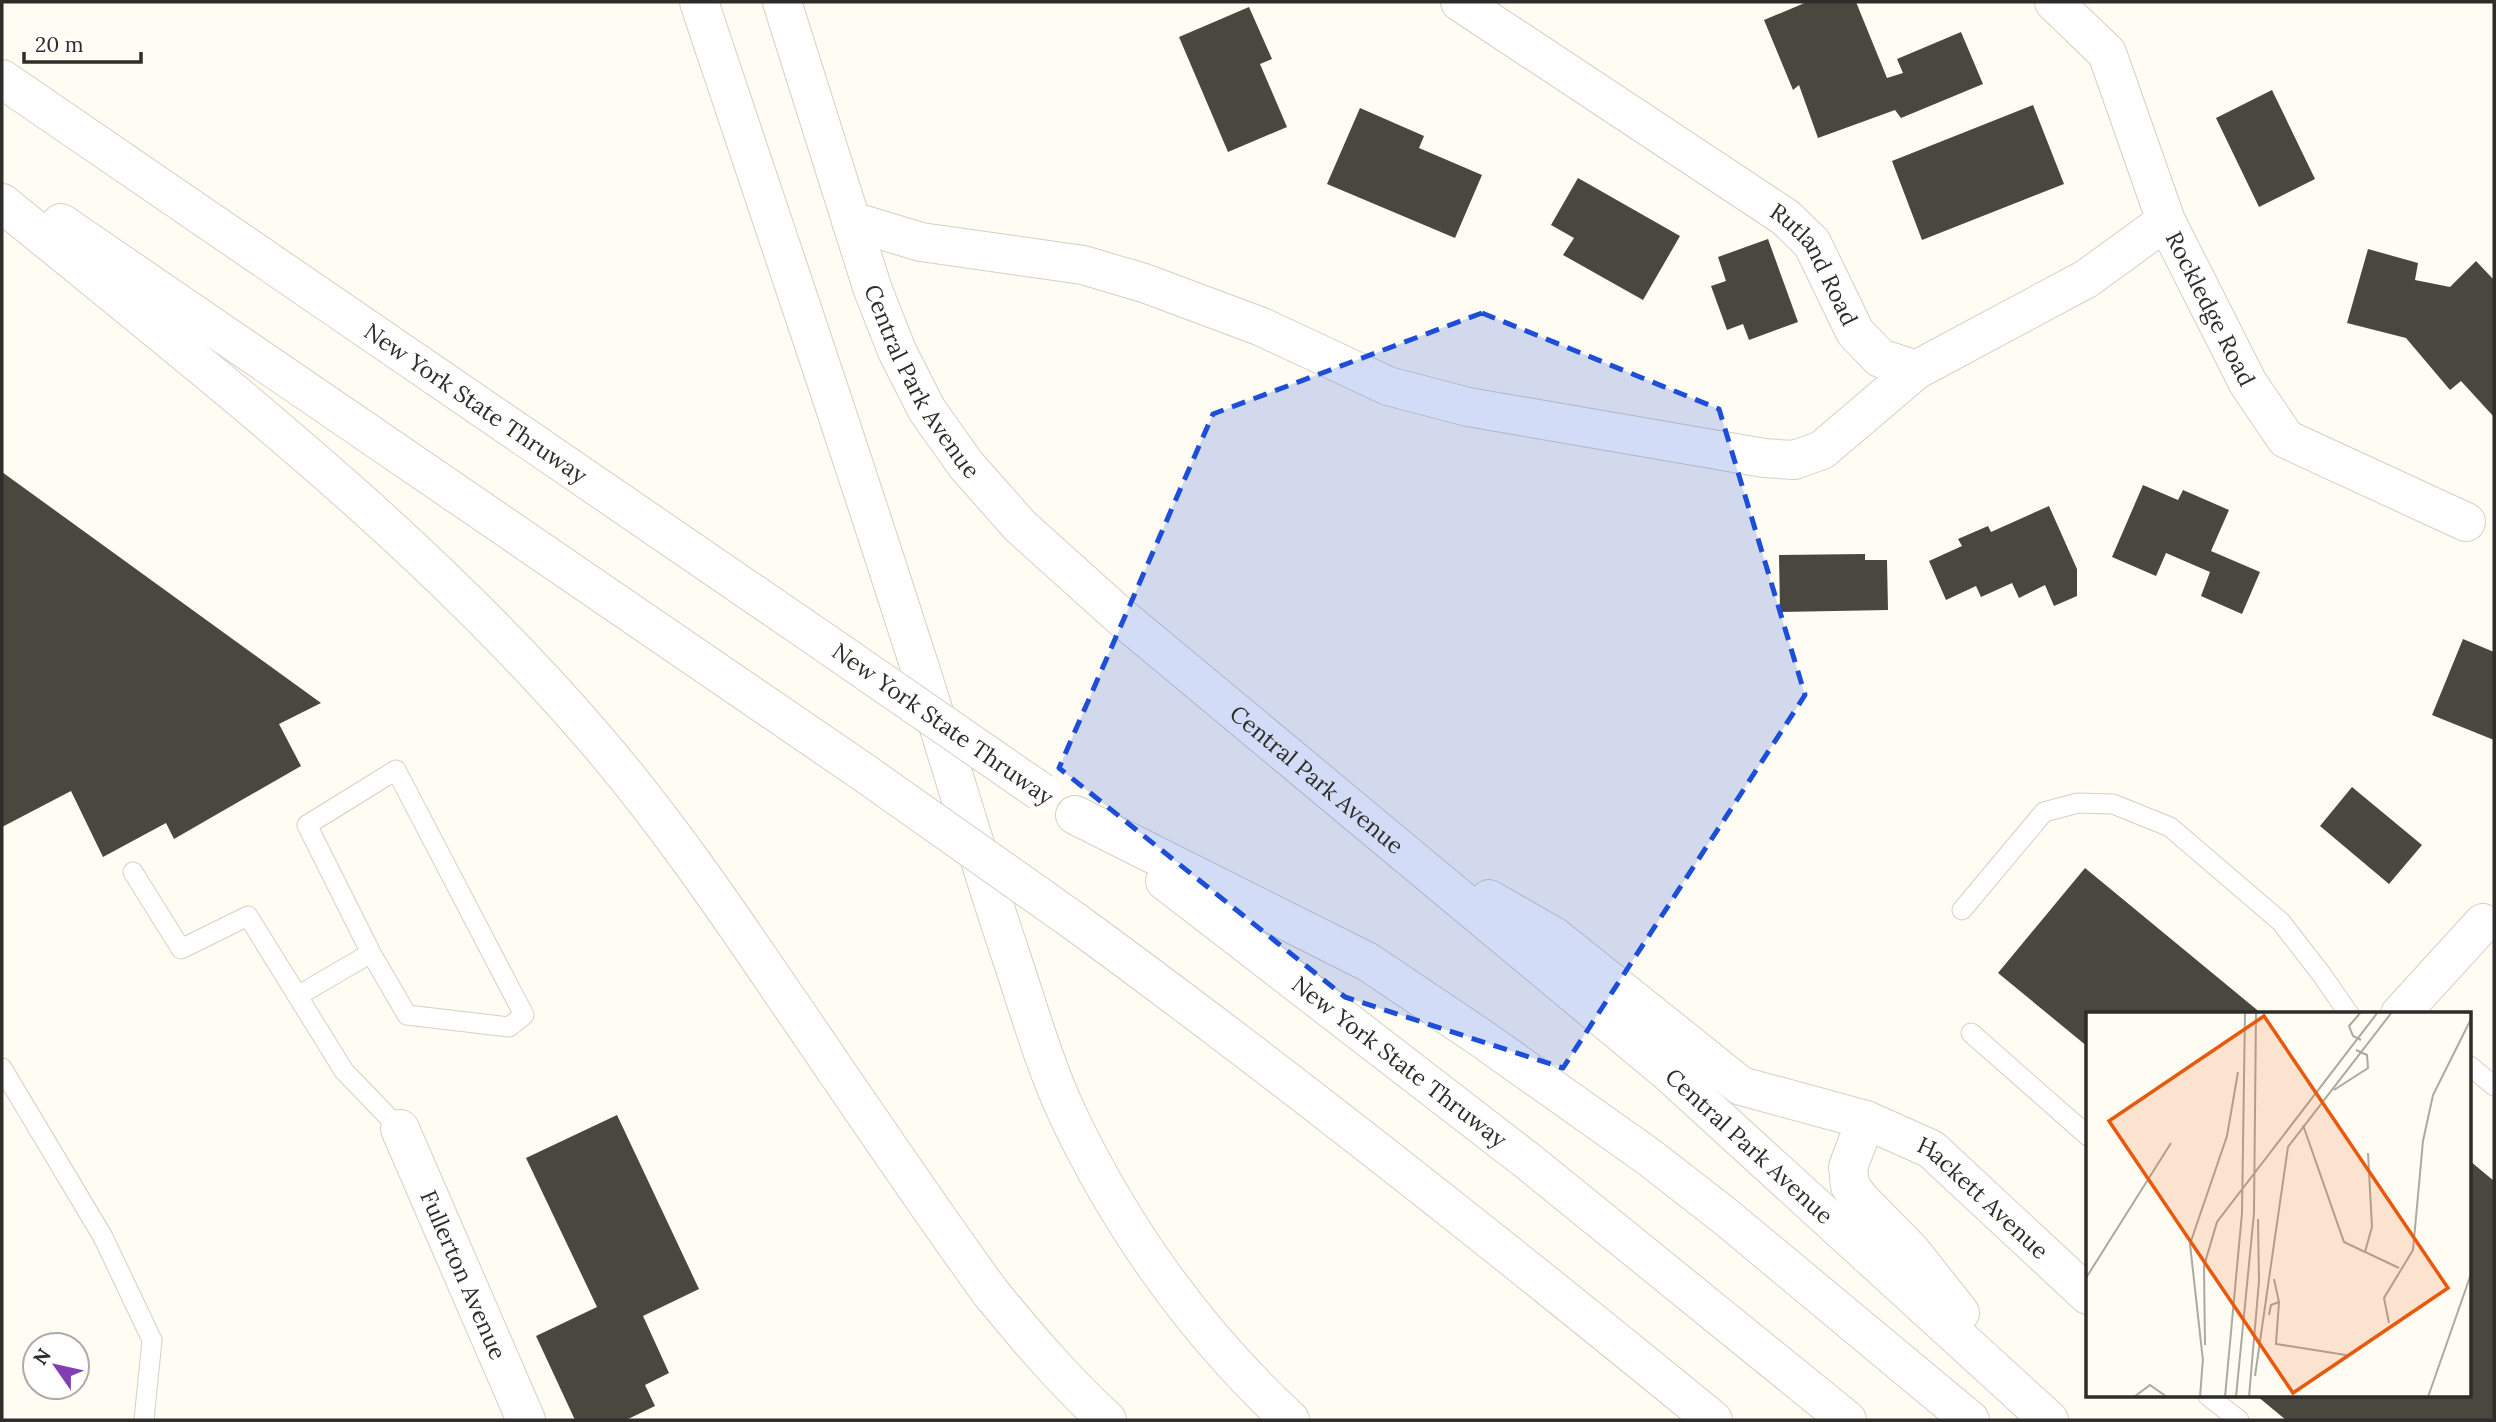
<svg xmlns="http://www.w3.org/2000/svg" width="2496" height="1422" font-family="Lora,serif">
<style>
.building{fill:#4a473e}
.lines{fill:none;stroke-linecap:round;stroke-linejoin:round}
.lane-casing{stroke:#d4d0c5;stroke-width:21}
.street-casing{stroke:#d4d0c5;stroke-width:40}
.primary-casing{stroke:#d4d0c5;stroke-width:40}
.highway-casing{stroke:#d4d0c5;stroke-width:40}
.lane{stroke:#fff;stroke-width:19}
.street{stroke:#fff;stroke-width:38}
.primary{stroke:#fff;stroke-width:38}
.highway{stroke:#fff;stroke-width:38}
.highway-bridge-casing{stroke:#d4d0c5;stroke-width:40;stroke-linecap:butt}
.highway-bridge{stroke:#fff;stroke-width:38}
.marked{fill:#1d4ed8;fill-opacity:0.2;stroke:#1d4ed8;stroke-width:5;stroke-dasharray:14 9;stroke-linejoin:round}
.labels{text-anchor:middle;stroke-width:7;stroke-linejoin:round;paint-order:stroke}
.street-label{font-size:23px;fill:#2f2d29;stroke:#fff}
.inset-road{fill:none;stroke:#aca9a2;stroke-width:2}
.view{fill:#e8590c;fill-opacity:0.15;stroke:#e8590c;stroke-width:3.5}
.inset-edge{fill:none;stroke:#2f2d29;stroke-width:3.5}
</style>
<rect width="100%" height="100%" fill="#fffcf3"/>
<path class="building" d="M 1807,2 L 1856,2 L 1887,78 L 1903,73 L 1897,59 L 1961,32 L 1983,84 L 1901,118 L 1895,110 L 1818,138 L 1799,85 L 1793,90 L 1764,20 Z
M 1249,7 L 1272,59 L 1260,64 L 1287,127 L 1228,152 L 1179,37 Z
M 2272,90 L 2315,179 L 2259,207 L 2216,118 Z
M 2033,105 L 2064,184 L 1922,240 L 1892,161 Z
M 1360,108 L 1424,136 L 1419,148 L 1482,175 L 1455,238 L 1327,184 Z
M 1578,178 L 1680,236 L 1643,300 L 1563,255 L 1574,238 L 1551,225 Z
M 1768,239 L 1798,322 L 1749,340 L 1743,324 L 1727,330 L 1711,286 L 1726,281 L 1718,257 Z
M 2368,249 L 2418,263 L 2415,280 L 2450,287 L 2476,261 L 2494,280 L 2494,417 L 2461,381 L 2450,390 L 2406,338 L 2347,323 Z
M 2,472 L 321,703 L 279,724 L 301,766 L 174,839 L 166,823 L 103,857 L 71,791 L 2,827 Z
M 2143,485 L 2178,500 L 2183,490 L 2229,510 L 2211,551 L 2260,572 L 2242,614 L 2201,596 L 2210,572 L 2166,553 L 2156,576 L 2112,557 Z
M 2049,506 L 2077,569 L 2077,596 L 2054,606 L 2045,585 L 2019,598 L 2012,583 L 1981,597 L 1976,586 L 1946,600 L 1929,561 L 1962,546 L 1958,539 L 1988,526 L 1991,532 Z
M 1865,554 L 1865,560 L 1887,560 L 1888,610 L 1780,612 L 1779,555 Z
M 2463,639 L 2494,652 L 2494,740 L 2432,715 Z
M 2352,787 L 2422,845 L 2389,884 L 2320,826 Z
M 2085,868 L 2262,1014 L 2088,1014 L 2088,1047 L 1998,973 Z
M 617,1115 L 699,1289 L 643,1316 L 669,1373 L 645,1385 L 655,1406 L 626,1420 L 575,1420 L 536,1336 L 597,1307 L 526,1158 Z
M 2470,1161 L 2494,1181 L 2494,1420 L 2286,1420 L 2257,1396 L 2470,1396 Z"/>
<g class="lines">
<g class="lane-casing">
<path id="lane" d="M 133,872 L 181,949 L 248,916 L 344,1071 L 400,1129
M 1962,910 L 2044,812 L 2078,803 L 2113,804 L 2170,827 L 2281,922 L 2322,975 L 2349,1014
M 299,995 L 371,953 L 407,1015 L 509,1027 L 524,1015 L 396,770 L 307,825 L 371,953
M 1971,1033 L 2088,1136
M 2470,1066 L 2494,1086
M 2,1068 L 103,1237 L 152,1340 L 144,1420
M 2208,1396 L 2239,1420"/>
</g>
<g class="street-casing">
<g id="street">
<path id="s1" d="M 1460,2 L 1785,217 L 1812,243 L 1855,332 L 1880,358 L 1916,370 L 2086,279 L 2166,221"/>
<path id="s2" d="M 2054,2 L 2107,53 L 2166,221 L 2248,383 L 2286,439 L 2466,522"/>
<path d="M 851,221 L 921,242 L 1083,265 L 1144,283 L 1262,327 L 1388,386 L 1468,407 L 1764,458 L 1794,460 L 1822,450 L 1916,370"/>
<path d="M 2400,1014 L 2483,923"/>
<path id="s3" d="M 1866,1120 L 1931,1149 L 2088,1295"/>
<path id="s4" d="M 400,1129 L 526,1420"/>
</g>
</g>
<g class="primary-casing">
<g id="primary">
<path d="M 699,2 C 769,212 841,421 908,631 C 944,740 975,850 1012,959 C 1029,1010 1044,1063 1067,1113 C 1121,1228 1197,1334 1290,1420"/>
<path id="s5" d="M 782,2 L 873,290 L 897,351 L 927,410 L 966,465 L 1020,526 L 1120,616 L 1669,1073 L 2049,1420"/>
<path d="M 1489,899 L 1555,937 L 1741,1086 L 1866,1120 L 1848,1167 L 1850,1186 L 1860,1199 L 1911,1251 L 1960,1313"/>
</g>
</g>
<g class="highway-casing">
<g id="highway">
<path id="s6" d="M 2,79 L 821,640"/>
<path d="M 2,203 C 209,373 422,536 597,741 C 663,818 721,902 778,986 C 848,1088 917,1191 990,1292 C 1027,1337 1064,1381 1107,1420"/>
<path d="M 61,223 L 866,774"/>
<path d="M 1075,815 L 1368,962 L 1481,1038 L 1649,1157 L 1726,1217 L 1970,1420"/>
<path id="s7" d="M 1165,881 L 1529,1162 L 1847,1420"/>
<path d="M 1074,921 C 1292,1080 1504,1249 1713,1420"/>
</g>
</g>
<use href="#lane" class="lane"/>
<use href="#street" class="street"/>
<use href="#primary" class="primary"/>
<use href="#highway" class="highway"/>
<g class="highway-bridge-casing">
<path id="highway-bridge" d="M 821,640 L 1041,792
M 866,774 L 1074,921"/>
</g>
<use href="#highway-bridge" class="highway-bridge"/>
</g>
<path class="marked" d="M 1482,313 L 1719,409 L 1805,695 L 1563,1068 L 1345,997 L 1059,768 L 1213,414 Z"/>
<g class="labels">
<g class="street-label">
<text dy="8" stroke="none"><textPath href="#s1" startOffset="446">Rutland Road</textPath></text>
<text dy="8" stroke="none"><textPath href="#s2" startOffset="350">Rockledge Road</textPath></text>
<text dy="8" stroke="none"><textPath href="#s5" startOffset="406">Central Park Avenue</textPath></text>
<text dy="8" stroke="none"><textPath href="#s6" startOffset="574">New York State Thruway</textPath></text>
<text transform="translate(943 724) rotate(35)" y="8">New York State Thruway</text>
<text dy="8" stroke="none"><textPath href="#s5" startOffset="973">Central Park Avenue</textPath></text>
<text dy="8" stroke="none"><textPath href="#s7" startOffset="296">New York State Thruway</textPath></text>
<text dy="8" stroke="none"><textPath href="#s5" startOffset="1540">Central Park Avenue</textPath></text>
<text dy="8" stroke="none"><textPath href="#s3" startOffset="142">Hackett Avenue</textPath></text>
<text dy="8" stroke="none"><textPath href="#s4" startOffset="159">Fullerton Avenue</textPath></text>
</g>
</g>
<g transform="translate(2086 1012)">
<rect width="385" height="385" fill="#fffcf3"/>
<path class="inset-road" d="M 275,0 L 263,14 L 267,24 L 275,28M 248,78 L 282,56 L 281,43 L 270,38M 217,113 L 258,230 L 279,240M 282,141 L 286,215 L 279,240 L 313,256M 0,266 L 85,131M 193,290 L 190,332 L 260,343M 183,303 L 185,293 L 193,290 L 188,267M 303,311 L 298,286 L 327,238 L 337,129 L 347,83 L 385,7M 119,333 L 118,254 L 131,210 L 292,0M 117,349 L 104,232 L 141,124 L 152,60M 169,364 L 202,135 L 306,0M 48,385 L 64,373 L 81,385M 114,385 L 117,346M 139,385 L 156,201 L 159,0M 150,385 L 168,201 L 170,0M 163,385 L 173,269 L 172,207M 342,385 L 385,262"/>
<path class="view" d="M 178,4 L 362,276 L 207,381 L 23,109 Z"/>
<rect width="385" height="385" class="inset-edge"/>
</g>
<rect width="2496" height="1422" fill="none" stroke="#2f2d29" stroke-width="7"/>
<g transform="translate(56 1366) rotate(304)"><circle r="33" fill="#ffffff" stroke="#acaba9" stroke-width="2"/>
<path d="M0-5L12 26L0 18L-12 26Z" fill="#813fb3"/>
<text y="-10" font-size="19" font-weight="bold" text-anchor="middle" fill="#2f2d29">N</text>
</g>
<path d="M24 52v10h117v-10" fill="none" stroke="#2f2d29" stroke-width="3.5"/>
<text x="35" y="52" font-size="21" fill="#2f2d29" stroke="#ffffff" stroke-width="5" paint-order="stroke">20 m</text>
</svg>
